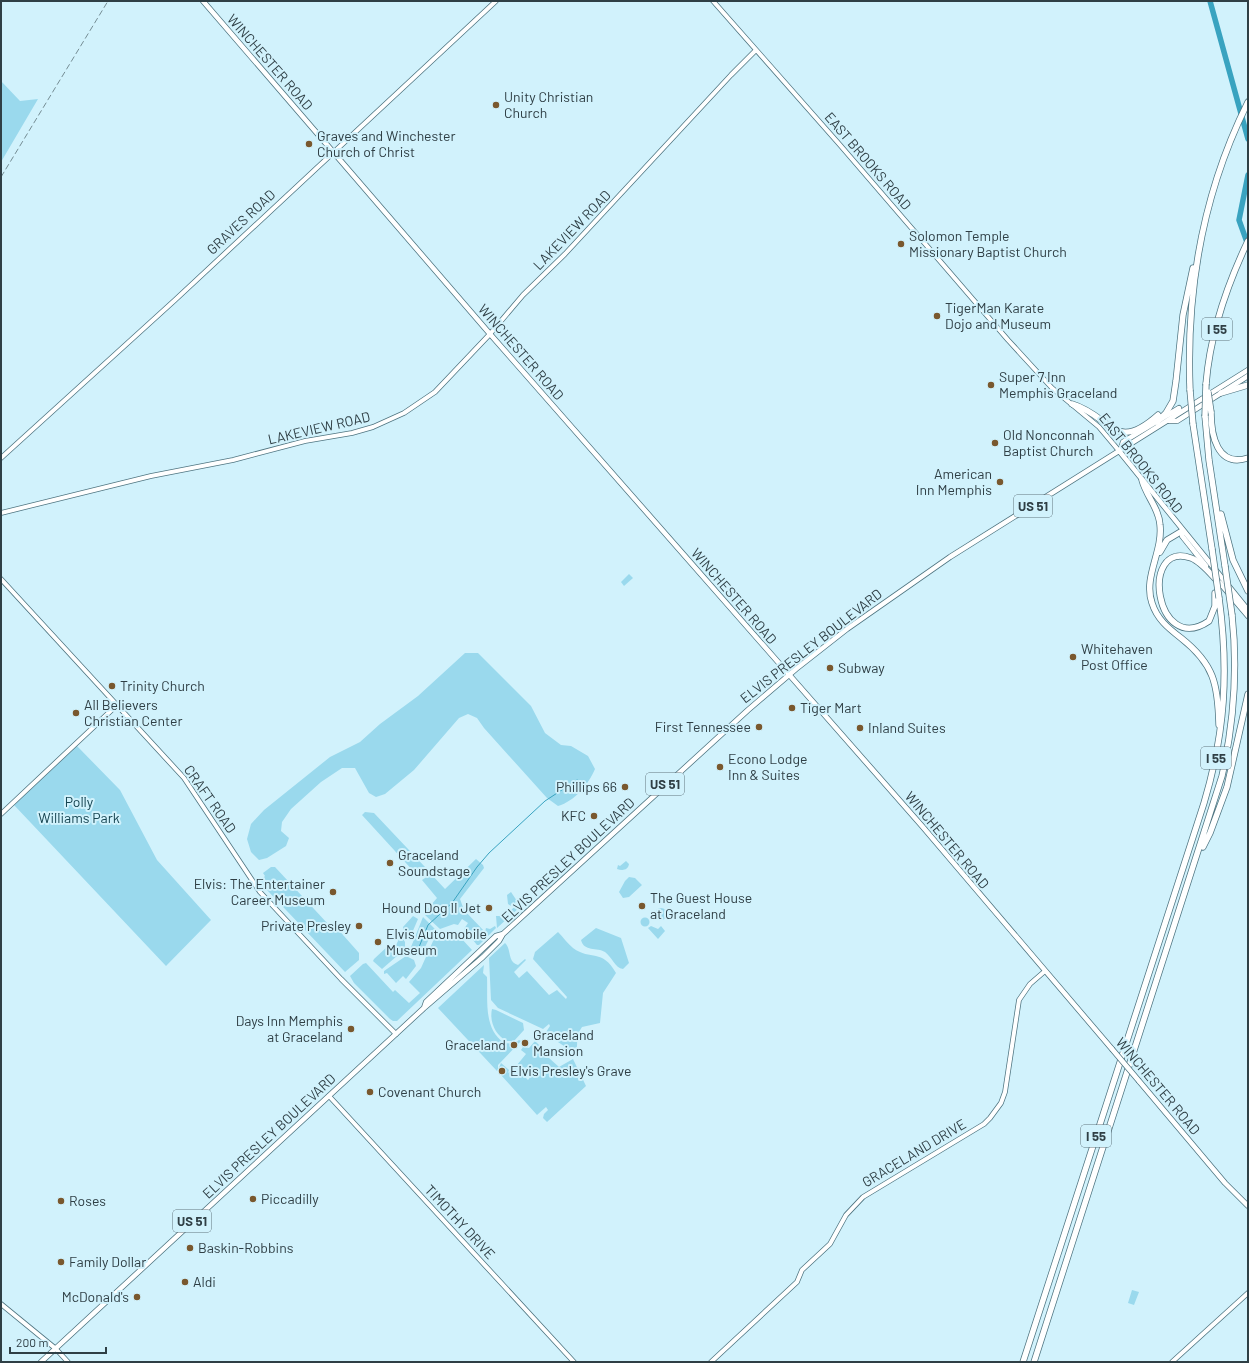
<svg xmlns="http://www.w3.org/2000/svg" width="1249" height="1363" font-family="Barlow,sans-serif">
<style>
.green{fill:#9ad9ed}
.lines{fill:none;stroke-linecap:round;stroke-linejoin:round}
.stream{stroke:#39a3c0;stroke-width:1}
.river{stroke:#39a3c0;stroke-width:5.5}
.secondary-casing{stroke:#4f7581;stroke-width:5.5}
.primary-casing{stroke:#4f7581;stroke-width:6}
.highway-casing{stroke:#4f7581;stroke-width:7}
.secondary{stroke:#fff;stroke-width:4}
.primary{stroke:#fff;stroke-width:4.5}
.highway{stroke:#fff;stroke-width:5.5}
.rail{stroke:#758d94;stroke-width:1;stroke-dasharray:6 3;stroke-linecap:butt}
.primary-bridge-casing{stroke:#4f7581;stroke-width:6;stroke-linecap:butt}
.highway-bridge-casing{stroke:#4f7581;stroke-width:7;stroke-linecap:butt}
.primary-bridge{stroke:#fff;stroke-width:4.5}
.highway-bridge{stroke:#fff;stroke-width:5.5}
.poi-dot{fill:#79582e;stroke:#d1f2fc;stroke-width:1.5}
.labels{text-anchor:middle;stroke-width:4;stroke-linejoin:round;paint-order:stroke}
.shield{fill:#d1f2fc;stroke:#60757c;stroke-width:1}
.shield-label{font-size:13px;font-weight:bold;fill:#2f3f45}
.street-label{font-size:14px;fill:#2f3f45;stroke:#d1f2fc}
.poi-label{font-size:14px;fill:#2f3f45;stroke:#d1f2fc;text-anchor:start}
.park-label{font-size:14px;fill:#164451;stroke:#d1f2fc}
</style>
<rect width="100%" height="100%" fill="#d1f2fc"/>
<path class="green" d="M 1,81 L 20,101 L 38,99 L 1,162 Z
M 629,574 L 633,578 L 624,586 L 621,582 Z
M 465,653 L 478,653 L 531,706 L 545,733 L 561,745 L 571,746 L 588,756 L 595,769 C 588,785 575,801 558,806 L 547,798 L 484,728 L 477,718 L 468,714 L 459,718 L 414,770 L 385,794 L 376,797 L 369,793 L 355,768 L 342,768 L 321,782 L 291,809 L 282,822 L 281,831 L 289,838 L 286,846 L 267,858 L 259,860 L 251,852 L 247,839 L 251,824 L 264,810 L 330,757 L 360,742 L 380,724 L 418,696 Z
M 77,746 L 120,790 L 157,860 L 211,920 L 166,966 L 14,805 Z
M 365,812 L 374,813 L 425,867 L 416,874 L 362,815 Z
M 476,859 L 483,865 L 484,868 L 460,899 L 464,910 L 485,932 L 486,928 L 490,929 L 495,926 L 496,928 L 479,945 L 477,945 L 464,929 L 468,923 L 462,919 L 458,925 L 454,924 L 440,929 L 425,915 L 424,913 L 437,898 L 422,880 L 431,874 L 445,889 Z
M 626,861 L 629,864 C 628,870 623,871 617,869 L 618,865 L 620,866 Z
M 271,867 L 275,867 L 328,924 L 336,927 L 359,953 L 359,960 L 345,972 L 267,890 L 259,878 L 261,877 L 263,878 L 265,876 L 263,873 Z
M 629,877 L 635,878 L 642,885 L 629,897 L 623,898 L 619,892 L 625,881 Z
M 511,892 L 517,901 L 511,906 L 508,904 L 507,895 Z
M 518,904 L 521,906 L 497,928 L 496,916 L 504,916 Z
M655 914a6 6 0 1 1 12 0a6 6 0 1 1-12 0Z
M 413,916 L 418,919 L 412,933 L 409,934 L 404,931 L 403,927 Z
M 423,917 L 437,931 L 430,937 L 421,955 L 414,955 L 411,947 Z
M640.5 922a4.5 4.5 0 1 1 9 0a4.5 4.5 0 1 1-9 0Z
M 651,926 L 658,929 L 661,926 L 665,931 L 658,939 L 648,928 Z
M 596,928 L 621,938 L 629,963 L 623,969 C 615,968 612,957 605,952 C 597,947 584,952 581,940 Z
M 558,932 C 563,937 568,944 573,948 C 591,961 602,948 616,973 L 603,993 L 600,1023 L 582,1027 C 574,1039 579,1041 576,1051 L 573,1052 L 558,1042 L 546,1032 L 550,1026 L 549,1024 L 543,1029 L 498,1008 L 491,1000 L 489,958 L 505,943 C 512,950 507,962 518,965 L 525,959 L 526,960 L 514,972 L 519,978 L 527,971 L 549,995 L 557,990 L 566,999 L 567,997 L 533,959 L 535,952 Z
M 444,934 L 461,938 L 472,950 L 397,1021 L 393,1021 L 390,1019 L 354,983 L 350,976 L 363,964 L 366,963 L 393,992 L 395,990 L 409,1003 L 420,993 L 409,982 L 421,968 L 434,939 Z
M 401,935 L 405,942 L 405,949 L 382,969 L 373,961 L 374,959 L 388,946 L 394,949 Z
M 406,956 L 414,960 L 416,966 L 406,979 L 403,976 L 396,983 L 387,973 L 384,974 L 384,971 Z
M 484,965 L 483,973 L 487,977 C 488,1000 483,1028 504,1043 L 514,1044 L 519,1040 L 521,1041 L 498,1065 L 498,1070 L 501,1063 L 509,1070 L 508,1073 L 515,1067 L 528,1080 L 531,1076 L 525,1069 L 522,1072 L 517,1065 L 526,1054 L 521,1050 L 523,1047 L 529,1048 L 535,1041 L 541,1047 L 539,1049 L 559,1067 L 573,1059 L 586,1086 L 547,1122 L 543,1118 L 544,1114 L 548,1110 L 546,1107 L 537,1115 L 501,1075 L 502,1073 L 499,1070 L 497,1071 L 438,1008 Z
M 492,1009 L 496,1010 L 523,1023 L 524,1030 L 514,1041 L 507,1041 C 496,1036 489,1022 492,1009 Z
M 1132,1290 L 1139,1292 L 1134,1305 L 1128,1303 Z"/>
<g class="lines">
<path class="stream" d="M 417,952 L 428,925 L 452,903 L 477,867 L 489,853 L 545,801 L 577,780"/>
<path class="river" d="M 1210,1 L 1248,139
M 1248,245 L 1239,220 L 1248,175"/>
<g class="secondary-casing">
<path id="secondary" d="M 713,1 L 840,145 L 1008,340 L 1052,388 L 1099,427 L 1120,452
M 1,458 L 175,300 L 496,1
M 1,513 L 151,476 L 233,460 L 305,441 L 352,433 L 373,427 L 404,413 L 435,392 L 490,334 L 523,295 L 565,254 L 731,75 L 756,50
M 1,579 L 184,778 L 260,892 L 341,979 L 396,1034
M 1,814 L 117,705
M 329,1096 L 574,1362
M 1,1304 L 56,1349 L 68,1362
M 711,1362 L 797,1282 L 802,1270 L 830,1244 L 846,1215 L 863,1197 L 984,1124 L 990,1118 L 1001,1103 L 1005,1092 L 1019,1000 L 1030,984 L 1045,971
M 1172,1362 L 1248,1293"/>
</g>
<g class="primary-casing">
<path id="primary" d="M 203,1 L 490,334 L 922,826 L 1112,1049
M 1169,421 L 1177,421 L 1248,376
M 1120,452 L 1248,610
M 1120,452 L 1123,442 L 1179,408
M 1182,531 L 1182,536 L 1206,566
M 1220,583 L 1248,616
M 424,1008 L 426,1002 L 496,936 L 503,934
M 1139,1081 L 1225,1183 L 1248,1206
M 41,1362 L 424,1008 L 483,957 L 499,941 L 503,934 L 748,710 L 796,669 L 847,629 L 950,557 L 1248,370"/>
</g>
<g class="highway-casing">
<path id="highway" d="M 1206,384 C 1210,335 1227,285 1248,241
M 1190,390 C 1186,289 1203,192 1248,102
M 1221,393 L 1248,385
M 1072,404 C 1112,416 1114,454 1158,415
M 1211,412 C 1211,435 1217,468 1248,458
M 1205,416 L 1209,460 L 1225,566
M 1157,422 L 1166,413 L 1173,401 L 1176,381 L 1183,315 L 1193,268
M 1193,424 L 1212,549
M 1142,480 C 1146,496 1159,508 1160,525 C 1163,552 1143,577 1152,603 C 1157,619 1168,628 1181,638 C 1214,664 1218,684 1219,725
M 1221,514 L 1233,560 L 1248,591
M 1160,552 L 1167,540 L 1182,531
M 1215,593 L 1215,606 L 1209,621 C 1155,658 1139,539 1191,558 C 1202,562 1212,576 1221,585
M 1203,847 L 1210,833 L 1227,787 L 1248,694
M 1023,1362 L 1204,803 C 1225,733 1229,671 1219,598
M 1034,1362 L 1222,776 C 1234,722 1238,670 1232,615"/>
</g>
<use href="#secondary" class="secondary"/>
<use href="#primary" class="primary"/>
<use href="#highway" class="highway"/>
<path class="rail" d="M 1,177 L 108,1"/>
<g class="primary-bridge-casing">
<path id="primary-bridge" d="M 1112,1049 L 1139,1081"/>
</g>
<g class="highway-bridge-casing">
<path id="highway-bridge" d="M 1190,390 L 1193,424
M 1208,392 L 1211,412
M 1205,416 L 1206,384
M 1212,549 L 1219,598
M 1225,566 L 1232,615"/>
</g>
<use href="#primary-bridge" class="primary-bridge"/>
<use href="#highway-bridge" class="highway-bridge"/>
</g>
<g class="poi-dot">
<circle cx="496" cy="105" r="4"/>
<circle cx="309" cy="144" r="4"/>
<circle cx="901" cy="244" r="4"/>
<circle cx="937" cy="316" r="4"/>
<circle cx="991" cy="385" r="4"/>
<circle cx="995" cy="443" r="4"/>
<circle cx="1000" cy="482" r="4"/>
<circle cx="1073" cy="657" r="4"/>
<circle cx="830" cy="668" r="4"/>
<circle cx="112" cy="686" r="4"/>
<circle cx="792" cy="708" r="4"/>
<circle cx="76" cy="713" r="4"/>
<circle cx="759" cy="727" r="4"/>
<circle cx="860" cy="728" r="4"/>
<circle cx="720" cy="767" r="4"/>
<circle cx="625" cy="787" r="4"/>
<circle cx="594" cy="816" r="4"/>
<circle cx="390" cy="863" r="4"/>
<circle cx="333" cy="892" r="4"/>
<circle cx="642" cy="906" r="4"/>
<circle cx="489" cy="908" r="4"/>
<circle cx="359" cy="926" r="4"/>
<circle cx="378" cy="942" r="4"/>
<circle cx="351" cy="1029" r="4"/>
<circle cx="525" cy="1043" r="4"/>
<circle cx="514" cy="1045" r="4"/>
<circle cx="502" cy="1071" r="4"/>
<circle cx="370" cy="1092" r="4"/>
<circle cx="253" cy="1199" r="4"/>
<circle cx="61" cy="1201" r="4"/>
<circle cx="190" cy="1248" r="4"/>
<circle cx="61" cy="1262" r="4"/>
<circle cx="185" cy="1282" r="4"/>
<circle cx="137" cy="1297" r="4"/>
</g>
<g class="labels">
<g class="shield">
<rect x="1202" y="318" width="30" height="22" rx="3"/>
<rect x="1014" y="495" width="38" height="22" rx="3"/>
<rect x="1201" y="747" width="30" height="22" rx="3"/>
<rect x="646" y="773" width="38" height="22" rx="3"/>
<rect x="1081" y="1125" width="30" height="22" rx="3"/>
<rect x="173" y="1210" width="38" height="22" rx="3"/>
</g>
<g class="shield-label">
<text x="1217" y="334">I 55</text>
<text x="1033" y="511">US 51</text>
<text x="1216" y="763">I 55</text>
<text x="665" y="789">US 51</text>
<text x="1096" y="1141">I 55</text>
<text x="192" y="1226">US 51</text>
</g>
<g class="street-label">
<text transform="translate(270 62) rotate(49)" y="5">WINCHESTER ROAD</text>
<text transform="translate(868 161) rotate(49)" y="5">EAST BROOKS ROAD</text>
<text transform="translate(241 222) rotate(-43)" y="5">GRAVES ROAD</text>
<text transform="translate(572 230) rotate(-46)" y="5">LAKEVIEW ROAD</text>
<text transform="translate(521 352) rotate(49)" y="5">WINCHESTER ROAD</text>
<text transform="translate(319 428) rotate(-13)" y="5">LAKEVIEW ROAD</text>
<text transform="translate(1141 463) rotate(51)" y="5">EAST BROOKS ROAD</text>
<text transform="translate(734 596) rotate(49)" y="5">WINCHESTER ROAD</text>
<text transform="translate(811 646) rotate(-38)" y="5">ELVIS PRESLEY BOULEVARD</text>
<text transform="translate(210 799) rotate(55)" y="5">CRAFT ROAD</text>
<text transform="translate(947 840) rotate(50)" y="5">WINCHESTER ROAD</text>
<text transform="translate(568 860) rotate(-43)" y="5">ELVIS PRESLEY BOULEVARD</text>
<text transform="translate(1158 1086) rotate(50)" y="5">WINCHESTER ROAD</text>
<text transform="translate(269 1136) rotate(-43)" y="5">ELVIS PRESLEY BOULEVARD</text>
<text transform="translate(914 1153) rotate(-31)" y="5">GRACELAND DRIVE</text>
<text transform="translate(460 1222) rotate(47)" y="5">TIMOTHY DRIVE</text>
</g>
<g class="poi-label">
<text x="504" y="102">Unity Christian<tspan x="504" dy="16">Church</tspan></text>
<text x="317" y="141">Graves and Winchester<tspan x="317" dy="16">Church of Christ</tspan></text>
<text x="909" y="241">Solomon Temple<tspan x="909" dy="16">Missionary Baptist Church</tspan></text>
<text x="945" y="313">TigerMan Karate<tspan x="945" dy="16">Dojo and Museum</tspan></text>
<text x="999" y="382">Super 7 Inn<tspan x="999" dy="16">Memphis Graceland</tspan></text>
<text x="1003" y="440">Old Nonconnah<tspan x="1003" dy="16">Baptist Church</tspan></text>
<text x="992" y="479" text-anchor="end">American<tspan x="992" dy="16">Inn Memphis</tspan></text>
<text x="1081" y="654">Whitehaven<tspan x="1081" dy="16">Post Office</tspan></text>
<text x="838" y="673">Subway</text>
<text x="120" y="691">Trinity Church</text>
<text x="84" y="710">All Believers<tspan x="84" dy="16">Christian Center</tspan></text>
<text x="800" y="713">Tiger Mart</text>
<text x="751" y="732" text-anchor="end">First Tennessee</text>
<text x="868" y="733">Inland Suites</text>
<text x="728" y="764">Econo Lodge<tspan x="728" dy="16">Inn &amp; Suites</tspan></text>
<text x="617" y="792" text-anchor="end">Phillips 66</text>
<text x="586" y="821" text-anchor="end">KFC</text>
<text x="398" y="860">Graceland<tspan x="398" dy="16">Soundstage</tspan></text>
<text x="325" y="889" text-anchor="end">Elvis: The Entertainer<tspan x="325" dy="16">Career Museum</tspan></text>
<text x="650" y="903">The Guest House<tspan x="650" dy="16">at Graceland</tspan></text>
<text x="481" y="913" text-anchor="end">Hound Dog II Jet</text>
<text x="351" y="931" text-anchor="end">Private Presley</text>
<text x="386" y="939">Elvis Automobile<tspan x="386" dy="16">Museum</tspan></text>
<text x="343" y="1026" text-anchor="end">Days Inn Memphis<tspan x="343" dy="16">at Graceland</tspan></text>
<text x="533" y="1040">Graceland<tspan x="533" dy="16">Mansion</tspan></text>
<text x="506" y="1050" text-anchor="end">Graceland</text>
<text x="510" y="1076">Elvis Presley's Grave</text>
<text x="378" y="1097">Covenant Church</text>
<text x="261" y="1204">Piccadilly</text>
<text x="69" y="1206">Roses</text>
<text x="198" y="1253">Baskin-Robbins</text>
<text x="69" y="1267">Family Dollar</text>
<text x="193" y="1287">Aldi</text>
<text x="129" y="1302" text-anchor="end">McDonald's</text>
</g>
<g class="park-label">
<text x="79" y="807">Polly<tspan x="79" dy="16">Williams Park</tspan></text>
</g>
</g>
<rect width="1249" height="1363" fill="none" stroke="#2f3f45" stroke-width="4"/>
<path d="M10 1347v6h96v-6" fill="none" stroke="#2f3f45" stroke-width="2"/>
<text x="16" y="1347" font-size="12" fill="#2f3f45" stroke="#d1f2fc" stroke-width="3" paint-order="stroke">200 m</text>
</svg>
